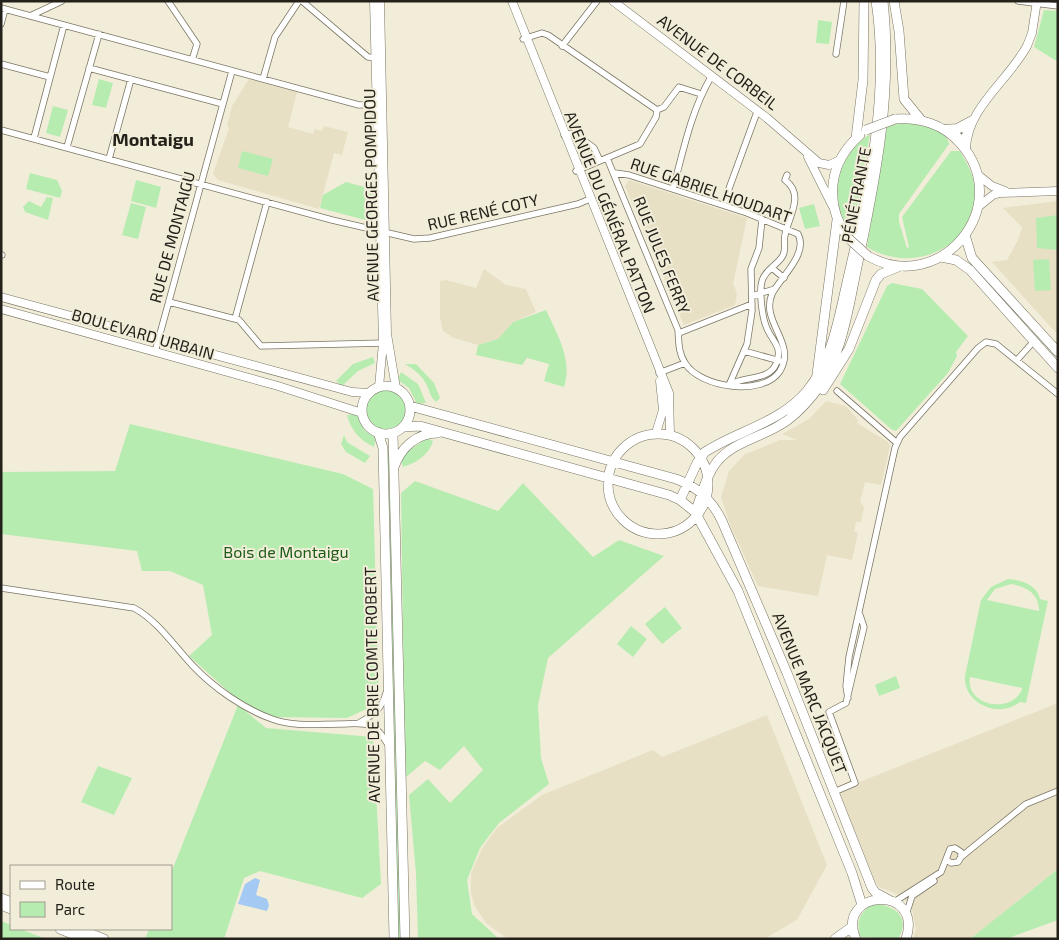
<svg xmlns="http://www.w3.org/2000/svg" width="1059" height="940" font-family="'Exo 2',sans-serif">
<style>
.built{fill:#e7e0c5}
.green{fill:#b7ecb1;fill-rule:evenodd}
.water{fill:#a4caf4}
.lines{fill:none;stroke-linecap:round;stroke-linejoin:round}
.street-casing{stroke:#7a7564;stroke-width:7}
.secondary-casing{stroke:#7a7564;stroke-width:9}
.primary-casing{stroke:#7a7564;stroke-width:10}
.street{stroke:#fff;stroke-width:5.5}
.secondary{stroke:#fff;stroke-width:8}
.primary{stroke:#fff;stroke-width:9}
.primary-bridge-casing{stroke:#7a7564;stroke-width:10;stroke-linecap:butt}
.primary-bridge{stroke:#fff;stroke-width:9}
.labels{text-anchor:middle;stroke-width:4;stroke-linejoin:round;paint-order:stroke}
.street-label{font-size:16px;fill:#23211a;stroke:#f2edd9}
.park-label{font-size:16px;fill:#1b5c17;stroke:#f2edd9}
.neighbourhood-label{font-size:18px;font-weight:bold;fill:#23211a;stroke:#f2edd9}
</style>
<rect width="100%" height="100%" fill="#f2edd9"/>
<path class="built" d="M 249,79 L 297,92 L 288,127 L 313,134 L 315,129 L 322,131 L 324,126 L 348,132 L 342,155 L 334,153 L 319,209 L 218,180 L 213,174 L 229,128 L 227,126 L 232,106 Z
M 629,180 L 747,218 L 733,284 L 737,293 L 735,305 L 684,325 L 625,186 Z
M 1058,201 L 1058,335 L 992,262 L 1007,260 L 1018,240 L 1022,227 L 1003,208 Z
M 484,269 L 506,285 L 526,289 L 536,312 L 513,322 L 498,339 L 478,345 L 454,338 L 443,331 L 440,317 L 440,281 L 446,280 L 476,288 Z
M 826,401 L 846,406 L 858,420 L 857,423 L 888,442 L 890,446 L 881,485 L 865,482 L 860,502 L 864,507 L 861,522 L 856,522 L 854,532 L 858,533 L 852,560 L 827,555 L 818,596 L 758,586 L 731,527 L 721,497 L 729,471 L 745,454 L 753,451 L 780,440 L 797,440 L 782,434 L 809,419 Z
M 1058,703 L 1058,869 L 974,936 L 967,939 L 913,939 L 916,929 L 911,905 L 897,894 L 879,887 L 874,881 L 837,791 Z
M 767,715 L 827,865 L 797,920 L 764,939 L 508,939 L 486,923 L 475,907 L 471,894 L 471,873 L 483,847 L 497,828 L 542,795 L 653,750 L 662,757 Z"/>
<path class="green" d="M 1044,10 L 1058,11 L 1058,62 L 1034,47 Z
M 818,20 L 832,22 L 829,44 L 816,43 Z
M 99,79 L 113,83 L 106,108 L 92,105 Z
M 53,106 L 68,110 L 60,137 L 46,133 Z
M 903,123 C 915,124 947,127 949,144 L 899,214 L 899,222 L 907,248 L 909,247 L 902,217 L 951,151 L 960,151 C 965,160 971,169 973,179 C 986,241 919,278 867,247 L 887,126 Z
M 870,134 L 852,234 C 827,201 836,156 870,134 Z
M 242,151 L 273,159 L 268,176 L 238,168 Z
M 30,173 L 57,180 L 62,191 L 60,198 L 26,189 Z
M 136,180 L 161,187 L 156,208 L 131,201 Z
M 346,182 L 372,189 L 374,212 L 365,220 L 320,208 L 323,195 Z
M 47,197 L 53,198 L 48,220 L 25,212 L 23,207 L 29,201 L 41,207 Z
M 131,203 L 146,207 L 138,239 L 122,235 Z
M 814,204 L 820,226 L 805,229 L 799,208 Z
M 1058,215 L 1058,250 L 1037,248 L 1036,218 Z
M 1049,259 L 1051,290 L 1035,291 L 1033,260 Z
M 892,283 L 922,289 L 968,336 L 956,352 L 957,356 L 948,373 L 896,431 L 891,429 L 840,384 L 887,286 Z
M 546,310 C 557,334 573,360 564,387 L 544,381 L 549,364 L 527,358 L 522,365 L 476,355 L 478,345 L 498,339 L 513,322 Z
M 373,357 L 375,363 L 358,371 L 342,386 L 336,381 L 353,364 Z
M 405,364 L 416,364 L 434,383 L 440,398 L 436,402 C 430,397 430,391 426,384 C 422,375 413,369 405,364 Z
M 401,372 L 418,384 L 426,403 L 417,404 L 409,388 L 398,380 Z
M366 409a20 20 0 1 1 40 0a20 20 0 1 1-40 0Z
M 356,414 L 365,431 L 376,438 L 374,447 C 359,440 351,430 347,415 Z
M 130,424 L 343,474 L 373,489 L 379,703 L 347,718 L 266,717 L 238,700 L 189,656 L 212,635 L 203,585 L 170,571 L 142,571 L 137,551 L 1,534 L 1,472 L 115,471 Z
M 344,435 L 347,442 L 370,456 L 365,463 L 346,452 L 341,444 Z
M 427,438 L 433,441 C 429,455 416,463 403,467 L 400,457 Z
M 385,449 L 390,449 L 402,939 L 396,939 Z
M 415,481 L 498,511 L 523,483 L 593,557 L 619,540 L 664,556 L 548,658 L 538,705 L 541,758 L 549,784 L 499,823 L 480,848 L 467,880 L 472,914 L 499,939 L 418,939 L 416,874 L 409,795 L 428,779 L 450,803 L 483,770 L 464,746 L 440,770 L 425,761 L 405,778 L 401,493 Z
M 1008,579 C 1021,580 1037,585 1040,599 L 1048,601 L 1026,703 L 1020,702 C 1000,719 963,704 965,676 L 981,600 L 991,587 ZM 1011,584 C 1027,587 1039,594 1039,611 L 987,600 L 995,589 ZM 970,677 L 1022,688 L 1022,689 C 1012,715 965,706 970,677 Z
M 665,607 L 682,628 L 662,644 L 645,624 Z
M 631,626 L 647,639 L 633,657 L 617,644 Z
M 896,676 L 900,688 L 879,696 L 875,685 Z
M 238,705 L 266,728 L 373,737 L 381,884 L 362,898 L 260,871 L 244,878 L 224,939 L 145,939 L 149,929 L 171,929 L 171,873 Z
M 98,766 L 132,778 L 114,815 L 81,802 Z
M 1058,869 L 1058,920 L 1006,939 L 970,939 Z
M 872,904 C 893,904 912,916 898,939 L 861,937 C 855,922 860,913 872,904 Z
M 1,921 L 11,925 L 11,929 L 20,929 L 46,939 L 1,939 Z"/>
<path class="water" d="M 255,878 L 260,880 L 256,895 L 267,899 L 269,905 L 267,911 L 238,904 L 245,884 Z"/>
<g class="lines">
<g class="street-casing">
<path id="street" d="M 168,1 L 197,44 L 192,60
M 302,1 L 368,57 L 379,58
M 1018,1 L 1058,6
M 1,8 L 359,105 L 379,104
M 30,16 L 62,1
M 1,24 L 5,9
M 523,39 L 542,33 L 548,35 L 657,110
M 562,46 L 597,1
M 836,54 L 844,1
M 1,64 L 50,77
M 89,68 L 223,104
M 263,79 L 275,37 L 299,1
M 657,110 L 664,107 L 679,87 L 701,94
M 965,128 L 967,128 L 963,140 L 955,132 Z
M 1,130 L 332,220 L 414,239 L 430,238 L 578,204 L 590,199
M 564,135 L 574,133 L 594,148 L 600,161
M 34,138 L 64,25
M 67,147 L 99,34
M 607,158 L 678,330 C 679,342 678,352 685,363 C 700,388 763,397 780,371 C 797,343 760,322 772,294 C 779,279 809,254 798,234 L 747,213 L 629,175 L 615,173
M 109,159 L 131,79
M 576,171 L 640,144 L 656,117 L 657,110
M 673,189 C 683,152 691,111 711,77
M 723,205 L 757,112
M 1,255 L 2,255
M 772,268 L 784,278
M 752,296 L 775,289
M 169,302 L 239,320 L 261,346 L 385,343
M 235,319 L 267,202
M 679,333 L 752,304
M 744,351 L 780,361
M 155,352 L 232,71
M 1017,360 L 1035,340
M 659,373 L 685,363
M 729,385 C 743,376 769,381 776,364 C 784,346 771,341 766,326 C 762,316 759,291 762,281 C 765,270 776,266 782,257 C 787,250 783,243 785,235 C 789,215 805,195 785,180 L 787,175
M 729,385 L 747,344 L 752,311 L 751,269 L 759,248 L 762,219
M 837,391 L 897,443
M 1,588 L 134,608 C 158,621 174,646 193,666 C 214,688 244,709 272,719 C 293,727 319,724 341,724 C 351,724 361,722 371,726 C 380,730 384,739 389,746
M 848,698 L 846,686 L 849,657 L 895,448 L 900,437 L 978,348 L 986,342 L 996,344 L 1058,394
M 359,723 C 373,715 382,709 386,693
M 834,792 L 855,783 L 829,712 L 846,703 L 864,627 L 860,615
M 961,857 L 1026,804 L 1058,791
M 894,902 L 941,872 L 950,849 L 955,848 L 961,852 L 961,857 L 958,862 L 951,863 L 947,860
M 906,915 L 912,896 L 934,881"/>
</g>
<g class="secondary-casing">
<path id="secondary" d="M 374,1 L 383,343 L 379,387
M 380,1 L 387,334 L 396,388
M 512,1 L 669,393 L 670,435
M 613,1 L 767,118 L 819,163 L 829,165 L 840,160
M 945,129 L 957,128 L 972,120
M 966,149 C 967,108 1008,81 1027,46 L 1032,33 L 1037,1
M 808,157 L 832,205
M 977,174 L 992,186 L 1005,191
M 978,207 L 993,195 L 1000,193 L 1058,191
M 1,297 L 352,392 L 369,393
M 1,309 L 278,386 L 362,413
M 656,433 L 663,410 L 660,381"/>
</g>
<g class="primary-casing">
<path id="primary" d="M 894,1 L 899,31 L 904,99 L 921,120
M 856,138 L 863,80 L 864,1
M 965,235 L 972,258 L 1058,352
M 848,238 C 824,204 828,163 860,135
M 868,256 C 941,297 1016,205 960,143 C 943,124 919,117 895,119
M 941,257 L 956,260 L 970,270 L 1058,368
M 817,374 L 837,220
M362 410a24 24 0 1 1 48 0a24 24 0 1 1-48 0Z
M 823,390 L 849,349 L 876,280 L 881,274 L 898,267
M 410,406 L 676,479 C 698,487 712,500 722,521 L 787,673 L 872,888 L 876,893 L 889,900
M 404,427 L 420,426 L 669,495 L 680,500 L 695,512 L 738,591 L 852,873 L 862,905
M 378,432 L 383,448 L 394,939
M 393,433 L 405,939
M608 484a50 50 0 1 1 100 0a50 50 0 1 1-100 0Z
M 394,467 C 401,448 416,433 438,433
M 680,500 L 697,463 L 705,452 C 739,430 780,423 807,391 C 833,359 839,316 848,278 C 869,188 890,94 876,1
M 695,512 C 702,496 705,477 716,463 C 731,443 759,438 780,425 C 793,418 804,406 813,395 C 842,360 848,309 857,267 C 876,178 893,92 883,1
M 1,898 L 11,902
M 1,905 L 11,909
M 60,929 L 85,939
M 79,929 L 104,939
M 835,939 L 853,926
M 856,939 C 834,890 924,883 906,939"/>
</g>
<use href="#street" class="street"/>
<use href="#secondary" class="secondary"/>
<use href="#primary" class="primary"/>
<g class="primary-bridge-casing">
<path id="primary-bridge" d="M 866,130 L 895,119
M 848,238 L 868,256"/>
</g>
<use href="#primary-bridge" class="primary-bridge"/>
</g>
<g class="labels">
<g class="street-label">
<text transform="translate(718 62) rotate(37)" y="6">AVENUE DE CORBEIL</text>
<text transform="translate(711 190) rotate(19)" y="6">RUE GABRIEL HOUDART</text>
<text transform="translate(371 195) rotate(-91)" y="6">AVENUE GEORGES POMPIDOU</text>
<text transform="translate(856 195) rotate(-79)" y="6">PÉNÉTRANTE</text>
<text transform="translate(483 212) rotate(-13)" y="6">RUE RENÉ COTY</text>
<text transform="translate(610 212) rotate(68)" y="6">AVENUE DU GÉNÉRAL PATTON</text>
<text transform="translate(172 237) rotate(-75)" y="6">RUE DE MONTAIGU</text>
<text transform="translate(662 255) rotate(68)" y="6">RUE JULES FERRY</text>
<text transform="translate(143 334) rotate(16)" y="6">BOULEVARD URBAIN</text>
<text transform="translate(372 685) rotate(-91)" y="6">AVENUE DE BRIE COMTE ROBERT</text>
<text transform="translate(810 693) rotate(68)" y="6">AVENUE MARC JACQUET</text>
</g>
<g class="park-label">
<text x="286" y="558">Bois de Montaigu</text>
</g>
<g class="neighbourhood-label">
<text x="153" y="146">Montaigu</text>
</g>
</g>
<rect width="1059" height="940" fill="none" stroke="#23211a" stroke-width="5"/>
<rect x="10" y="865" width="162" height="65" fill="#f2edd9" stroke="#9f9b8d"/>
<rect x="20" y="881" width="25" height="8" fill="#ffffff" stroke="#9f9b8d"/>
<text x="55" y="890" font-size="15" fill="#23211a">Route</text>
<rect x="20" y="902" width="25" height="15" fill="#b7ecb1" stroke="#9f9b8d"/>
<text x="55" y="915" font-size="15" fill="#23211a">Parc</text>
</svg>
